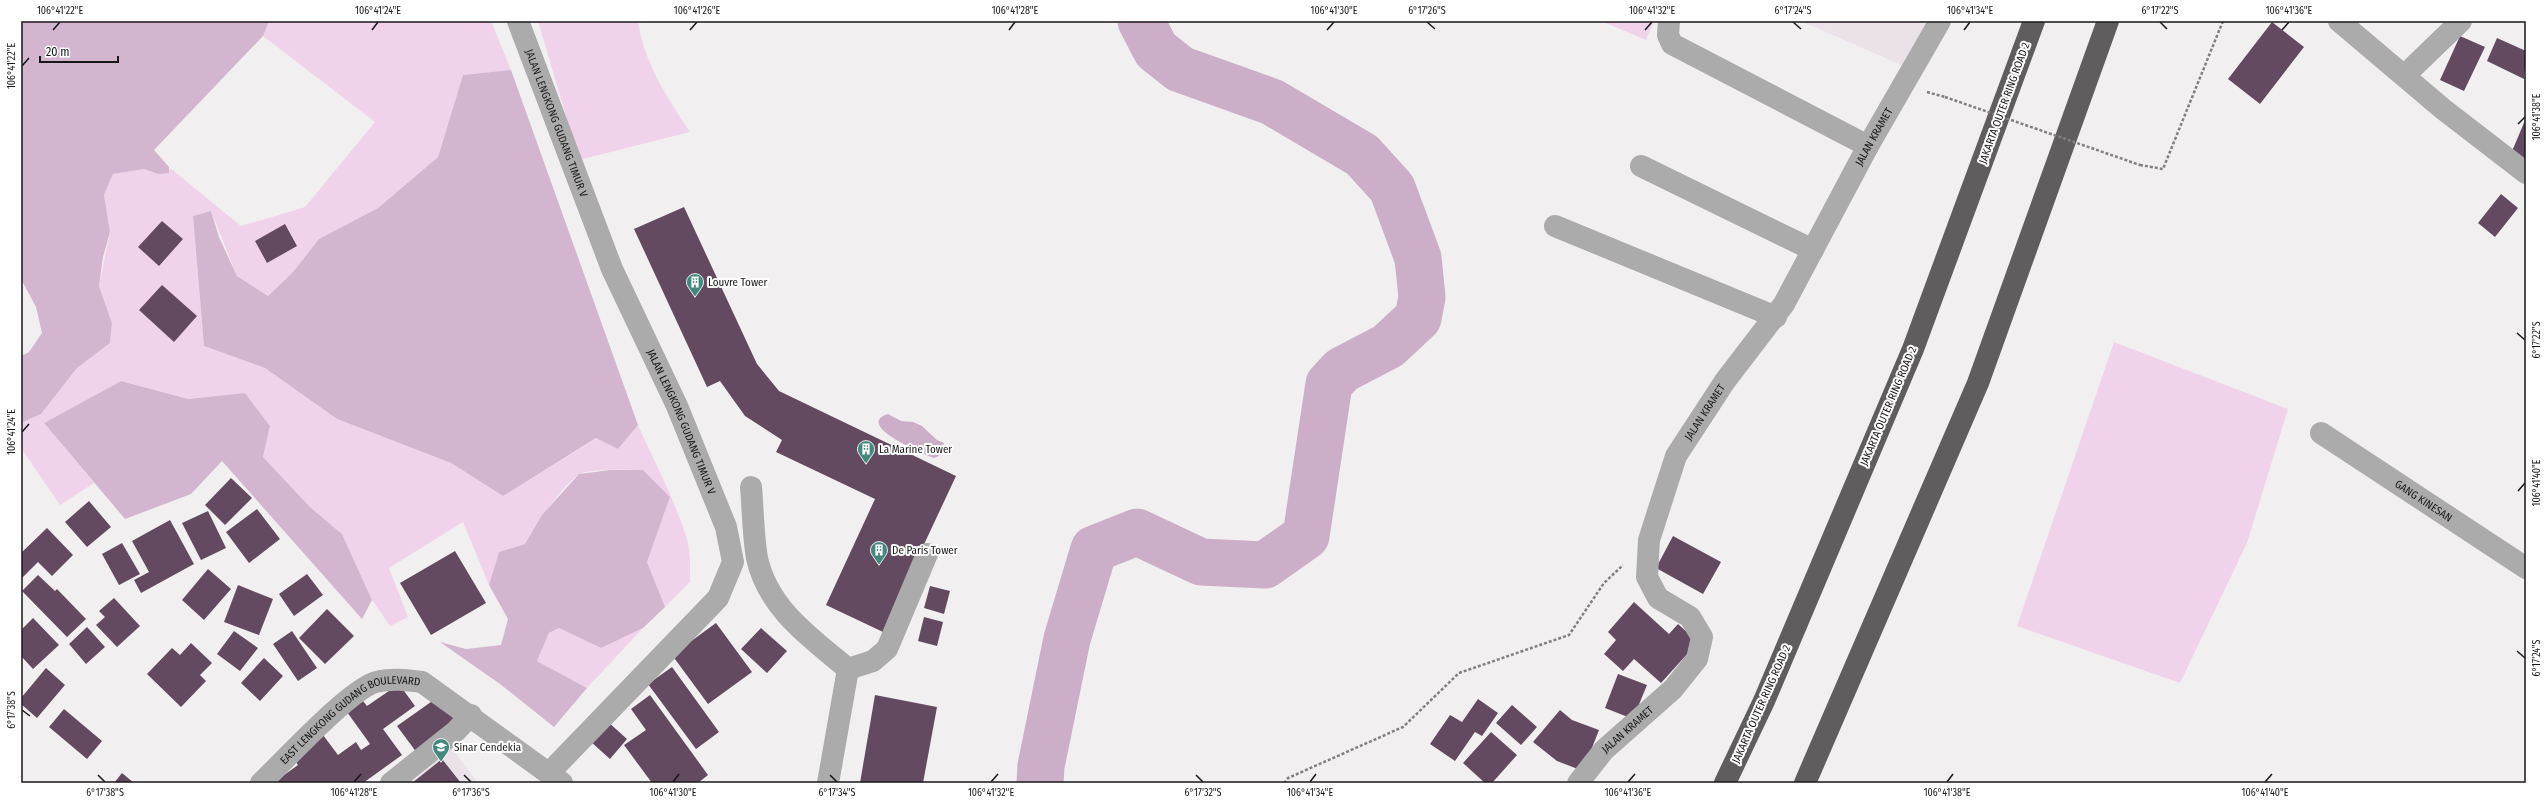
<svg xmlns="http://www.w3.org/2000/svg" width="2547" height="804" font-family="'Fira Sans Condensed',sans-serif">
<style>
.built{fill:#eae1e9}
.green{fill:#f0d3eb}
.forest{fill:#d3b5cf}
.water{fill:#ccaec8}
.lines{fill:none;stroke-linecap:round;stroke-linejoin:round}
.river{stroke:#ccaec8;stroke-width:47}
.building{fill:#644a60}
.path{stroke:#807e80;stroke-width:2.5;stroke-dasharray:3 2;stroke-linecap:butt}
.minor{stroke:#acabac;stroke-width:22}
.highway{stroke:#605d5f;stroke-width:22}
.path-bridge{stroke:#807e80;stroke-width:2.5;stroke-dasharray:3 2;stroke-linecap:butt}
.ticks{fill:none;stroke:#181718;stroke-width:1.5}
.labels{text-anchor:middle;stroke-width:4;stroke-linejoin:round;paint-order:stroke}
.street-label{font-size:11px;fill:#181718;stroke:#fff}
.poi-label{font-size:11px;fill:#181718;stroke:#fff;text-anchor:start}
.neatline{fill:none;stroke:#181718;stroke-width:1.5}
.ticks-label{font-size:10px;text-anchor:middle;fill:#181718}
</style>
<rect width="100%" height="100%" fill="#f2eff1"/>
<path class="built" d="M 1801,21 L 1929,21 L 1906,67 Z
M 446,740 L 478,783 L 394,783 Z"/>
<path class="green" d="M 269,21 L 491,21 L 511,70 L 463,75 L 438,157 L 378,208 L 319,239 L 293,272 L 268,296 L 237,276 L 211,211 L 193,216 L 204,346 L 265,368 L 337,419 L 451,463 L 503,496 L 597,438 L 618,449 L 638,425 C 654,461 674,498 686,536 C 691,551 690,567 690,582 L 665,607 L 647,562 L 670,497 L 643,470 C 629,470 588,468 578,475 C 559,489 537,524 525,544 L 499,552 L 489,585 L 463,522 L 389,568 L 408,617 L 390,626 L 372,600 L 342,534 L 310,507 L 263,457 L 270,426 L 245,393 L 188,399 L 121,381 L 44,423 L 94,483 L 60,505 L 21,448 L 21,423 L 41,414 L 77,368 L 110,343 L 112,323 L 99,286 L 110,232 L 104,195 L 113,174 L 144,169 L 158,174 L 171,169 L 169,167 L 241,226 L 305,207 L 375,122 L 263,36 Z
M 538,21 L 638,21 C 644,63 667,97 690,132 L 579,160 Z
M 1601,21 L 1654,21 L 1646,40 Z
M 2114,342 L 2288,409 L 2247,543 L 2180,683 L 2017,626 Z
M 559,628 L 601,648 L 643,628 L 587,688 L 537,661 L 549,633 Z"/>
<path class="forest" d="M 21,21 L 269,21 L 263,36 L 154,150 L 169,167 L 169,173 L 158,174 L 144,169 L 113,174 L 104,195 L 110,232 L 103,257 L 99,286 L 112,323 L 110,343 L 77,368 L 41,414 L 21,423 L 21,356 L 29,352 L 42,333 L 36,307 L 22,281 L 21,273 Z
M 511,70 L 638,425 L 618,449 L 596,438 L 503,496 L 451,463 L 337,419 L 265,368 L 204,346 L 193,216 L 211,211 L 219,237 L 237,276 L 268,296 L 293,272 L 319,239 L 378,208 L 438,157 L 463,75 Z
M 121,381 L 188,399 L 245,393 L 270,426 L 263,457 L 310,507 L 342,534 L 372,600 L 362,619 L 222,461 L 191,494 L 125,519 L 44,423 Z
M 610,470 L 643,470 L 670,497 L 647,562 L 665,607 L 643,628 L 601,648 L 559,628 L 549,633 L 537,661 L 587,688 L 554,727 L 500,684 L 440,642 L 466,649 L 501,645 L 508,619 L 489,585 L 499,552 L 525,544 L 542,515 L 579,474 Z"/>
<path class="water" d="M 888,414 L 901,421 L 913,422 L 922,426 L 937,440 L 944,443 L 939,456 L 934,458 C 926,455 853,425 888,414 Z"/>
<g class="lines">
<path class="river" d="M 1040,783 L 1041,766 L 1067,639 L 1094,549 L 1137,532 L 1201,562 L 1265,565 L 1306,536 L 1329,384 L 1342,370 L 1388,346 L 1418,318 L 1422,297 L 1418,258 L 1392,188 L 1362,155 L 1272,102 L 1180,69 L 1156,50 L 1141,21"/>
</g>
<path class="building" d="M 2272,22 L 2304,47 L 2260,104 L 2228,79 Z
M 2460,36 L 2485,47 L 2464,91 L 2440,80 Z
M 2497,38 L 2526,51 L 2524,79 L 2487,61 Z
M 2526,118 L 2526,162 L 2510,156 Z
M 2501,194 L 2518,208 L 2495,237 L 2478,223 Z
M 684,207 L 757,364 L 779,391 L 956,476 L 883,632 L 826,605 L 875,499 L 776,452 L 782,440 L 745,416 L 720,381 L 707,387 L 634,229 Z
M 162,221 L 183,239 L 159,266 L 138,247 Z
M 285,224 L 297,246 L 267,263 L 255,241 Z
M 162,285 L 197,316 L 174,342 L 139,310 Z
M 231,478 L 252,498 L 225,525 L 205,505 Z
M 89,501 L 111,527 L 87,547 L 65,522 Z
M 257,509 L 280,539 L 249,563 L 226,532 Z
M 208,511 L 226,548 L 201,560 L 182,523 Z
M 170,520 L 194,564 L 141,593 L 134,580 L 149,572 L 132,541 Z
M 47,528 L 73,555 L 52,576 L 38,562 L 21,579 L 21,553 Z
M 1673,536 L 1721,562 L 1703,594 L 1656,568 Z
M 122,543 L 140,574 L 119,585 L 102,554 Z
M 455,551 L 486,603 L 431,635 L 400,583 Z
M 208,569 L 231,589 L 204,620 L 182,600 Z
M 307,574 L 323,595 L 294,616 L 279,594 Z
M 38,575 L 55,591 L 57,589 L 86,619 L 67,637 L 22,591 Z
M 238,585 L 273,599 L 259,635 L 224,622 Z
M 930,586 L 950,591 L 944,614 L 924,608 Z
M 114,598 L 140,626 L 117,647 L 96,625 L 105,617 L 99,611 Z
M 1634,602 L 1669,634 L 1678,624 L 1698,642 L 1661,683 L 1634,659 L 1623,671 L 1604,654 L 1616,640 L 1608,632 Z
M 327,609 L 354,636 L 325,664 L 299,638 Z
M 924,617 L 943,622 L 937,646 L 918,641 Z
M 33,618 L 59,645 L 33,669 L 21,656 L 21,630 Z
M 716,623 L 752,672 L 708,704 L 672,655 Z
M 87,627 L 105,647 L 86,664 L 69,644 Z
M 761,628 L 787,651 L 767,673 L 741,649 Z
M 234,631 L 258,648 L 240,671 L 217,654 Z
M 292,631 L 317,668 L 298,681 L 273,644 Z
M 191,643 L 212,663 L 200,675 L 206,681 L 181,707 L 147,674 L 172,648 L 180,655 Z
M 264,658 L 283,676 L 260,701 L 241,683 Z
M 672,667 L 719,732 L 696,749 L 648,684 Z
M 46,668 L 65,685 L 37,718 L 21,704 L 21,698 Z
M 1618,674 L 1647,685 L 1633,719 L 1605,708 Z
M 399,684 L 415,706 L 383,729 L 402,755 L 363,783 L 273,783 L 298,765 L 292,756 L 323,735 L 338,755 L 356,742 L 361,750 L 370,744 L 347,712 L 363,701 L 367,706 Z
M 650,695 L 708,775 L 698,783 L 652,783 L 624,745 L 646,730 L 631,709 Z
M 875,695 L 937,707 L 923,783 L 860,783 Z
M 438,697 L 457,723 L 417,753 L 397,726 Z
M 1478,699 L 1498,713 L 1482,736 L 1475,732 L 1455,761 L 1430,744 L 1450,715 L 1462,722 Z
M 1512,705 L 1537,727 L 1521,745 L 1496,723 Z
M 64,709 L 102,741 L 87,759 L 49,727 Z
M 1560,710 L 1572,720 L 1599,730 L 1583,771 L 1557,761 L 1533,742 Z
M 607,721 L 627,739 L 610,759 L 590,741 Z
M 1491,732 L 1517,755 L 1492,783 L 1485,783 L 1463,763 Z
M 442,759 L 461,783 L 412,783 Z
M 122,773 L 134,783 L 114,783 Z"/>
<g class="lines">
<path class="path" d="M 1927,92 L 1945,97
M 2140,165 L 2163,169 L 2223,21
M 1284,783 L 1288,778 L 1403,727 L 1459,673 L 1569,635 L 1604,583 L 1623,565"/>
<g class="minor">
<path id="s1" d="M 518,21 L 612,269 L 677,406 L 726,527 L 733,562 L 718,598 L 549,773"/>
<path d="M 1669,21 L 1668,35 L 1672,44 L 1868,146"/>
<path d="M 2339,21 L 2443,109 L 2526,173"/>
<path d="M 2405,75 L 2461,21"/>
<path d="M 1641,166 L 1813,250"/>
<path d="M 1555,226 L 1776,317"/>
<path id="s2" d="M 2321,433 L 2526,568"/>
<path d="M 751,487 C 753,510 753,535 757,558 C 768,609 811,638 848,669 L 828,783"/>
<path d="M 848,669 L 873,661 L 887,649 L 927,554"/>
<path id="s3" d="M 261,783 C 284,761 350,689 376,682 C 391,678 407,680 422,682 L 562,783"/>
<path d="M 391,783 L 456,731 L 471,715"/>
<path id="s4" d="M 1578,783 L 1604,750 L 1673,689 L 1697,659 L 1702,637 L 1690,617 L 1658,598 L 1647,577 L 1649,540 L 1676,456 L 1725,381 L 1784,304 L 1868,146 L 1940,21"/>
</g>
<path class="highway" d="M 1725,783 L 1764,701 L 1913,349 L 2034,21
M 1805,783 L 1978,383 L 2108,21"/>
<path class="path-bridge" d="M 1945,97 L 2140,165"/>
</g>
<path class="ticks" d="M 1427,22 L 1435,29M 1793,22 L 1801,29M 2160,22 L 2167,29M 53,30 L 60,22M 372,30 L 378,22M 690,30 L 697,22M 1009,30 L 1015,22M 1327,30 L 1334,22M 1645,30 L 1652,22M 1964,30 L 1970,22M 2282,30 L 2289,22M 22,66 L 29,58M 2518,124 L 2525,117M 2517,333 L 2525,340M 22,432 L 29,424M 2518,491 L 2525,483M 2517,651 L 2525,658M 22,710 L 30,716M 98,775 L 105,782M 464,775 L 471,782M 830,775 L 837,782M 1196,775 L 1203,782M 354,782 L 361,774M 673,782 L 679,774M 991,782 L 998,774M 1310,782 L 1316,774M 1628,782 L 1635,774M 1947,782 L 1953,774M 2265,782 L 2272,774"/>
<defs>
<g id="building-pin" transform="scale(0.9)"><path d="M0 17L-7.5 6A9.5 9.5 0 1 1 7.5 6Z" fill="#44887d" stroke="#fff"/><path d="M-4-6H4V6H1V3H-1V6H-4ZM-2.5-4.3h1.7v1.8h-1.7ZM.8-4.3h1.7v1.8H.8ZM-2.5-1h1.7V.8h-1.7ZM.8-1h1.7V.8H.8Z" fill="#fff"/></g>
<g id="school-pin" transform="scale(0.9)"><path d="M0 17L-7.5 6A9.5 9.5 0 1 1 7.5 6Z" fill="#44887d" stroke="#fff"/><path d="M0-5L7-2L0 1L-7-2ZM-4 1L0 2.5L4 1V4Q0 6-4 4Z" fill="#fff"/></g>
</defs>
<g fill-rule="evenodd">
<use href="#building-pin" x="695" y="282"/>
<use href="#building-pin" x="866" y="449"/>
<use href="#building-pin" x="879" y="550"/>
<use href="#school-pin" x="441" y="747"/>
</g>
<g class="labels">
<g class="street-label">
<text transform="translate(2004 103) rotate(-70)" y="4">JAKARTA OUTER RING ROAD 2</text>
<text dy="4" stroke="none"><textPath href="#s1" startOffset="109">JALAN LENGKONG GUDANG TIMUR V</textPath></text>
<text dy="4" stroke="none"><textPath href="#s4" startOffset="781">JALAN KRAMET</textPath></text>
<text transform="translate(1888 406) rotate(-67)" y="4">JAKARTA OUTER RING ROAD 2</text>
<text dy="4" stroke="none"><textPath href="#s4" startOffset="457">JALAN KRAMET</textPath></text>
<text dy="4" stroke="none"><textPath href="#s1" startOffset="433">JALAN LENGKONG GUDANG TIMUR V</textPath></text>
<text dy="4" stroke="none"><textPath href="#s2" startOffset="123">GANG KINESAN</textPath></text>
<text transform="translate(1761 704) rotate(-66)" y="4">JAKARTA OUTER RING ROAD 2</text>
<text dy="4" stroke="none"><textPath href="#s3" startOffset="114">EAST LENGKONG GUDANG BOULEVARD</textPath></text>
<text dy="4" stroke="none"><textPath href="#s4" startOffset="73">JALAN KRAMET</textPath></text>
</g>
<g class="poi-label">
<text x="708" y="286">Louvre Tower</text>
<text x="879" y="453">La Marine Tower</text>
<text x="892" y="554">De Paris Tower</text>
<text x="454" y="751">Sinar Cendekia</text>
</g>
</g>
<rect width="2547" height="804" fill="none" stroke="#ffffff" stroke-width="44"/>
<path d="M40 56v6h78v-6" fill="none" stroke="#181718" stroke-width="2"/>
<text x="46" y="56" font-size="12" fill="#181718" stroke="#ffffff" stroke-width="3" paint-order="stroke">20 m</text>
<rect x="22" y="22" width="2503" height="760" class="neatline"/>
<g class="ticks-label">
<text x="60" y="14">106°41'22"E</text>
<text x="378" y="14">106°41'24"E</text>
<text x="697" y="14">106°41'26"E</text>
<text x="1015" y="14">106°41'28"E</text>
<text x="1334" y="14">106°41'30"E</text>
<text x="1427" y="14">6°17'26"S</text>
<text x="1652" y="14">106°41'32"E</text>
<text x="1793" y="14">6°17'24"S</text>
<text x="1970" y="14">106°41'34"E</text>
<text x="2160" y="14">6°17'22"S</text>
<text x="2289" y="14">106°41'36"E</text>
<text transform="translate(11 66) rotate(-90)" y="4">106°41'22"E</text>
<text transform="translate(2536 117) rotate(-90)" y="4">106°41'38"E</text>
<text transform="translate(2536 340) rotate(-90)" y="4">6°17'22"S</text>
<text transform="translate(11 432) rotate(-90)" y="4">106°41'24"E</text>
<text transform="translate(2536 483) rotate(-90)" y="4">106°41'40"E</text>
<text transform="translate(2536 658) rotate(-90)" y="4">6°17'24"S</text>
<text transform="translate(11 710) rotate(-90)" y="4">6°17'38"S</text>
<text x="105" y="796">6°17'38"S</text>
<text x="354" y="796">106°41'28"E</text>
<text x="471" y="796">6°17'36"S</text>
<text x="673" y="796">106°41'30"E</text>
<text x="837" y="796">6°17'34"S</text>
<text x="991" y="796">106°41'32"E</text>
<text x="1203" y="796">6°17'32"S</text>
<text x="1310" y="796">106°41'34"E</text>
<text x="1628" y="796">106°41'36"E</text>
<text x="1947" y="796">106°41'38"E</text>
<text x="2265" y="796">106°41'40"E</text>
</g>
</svg>
